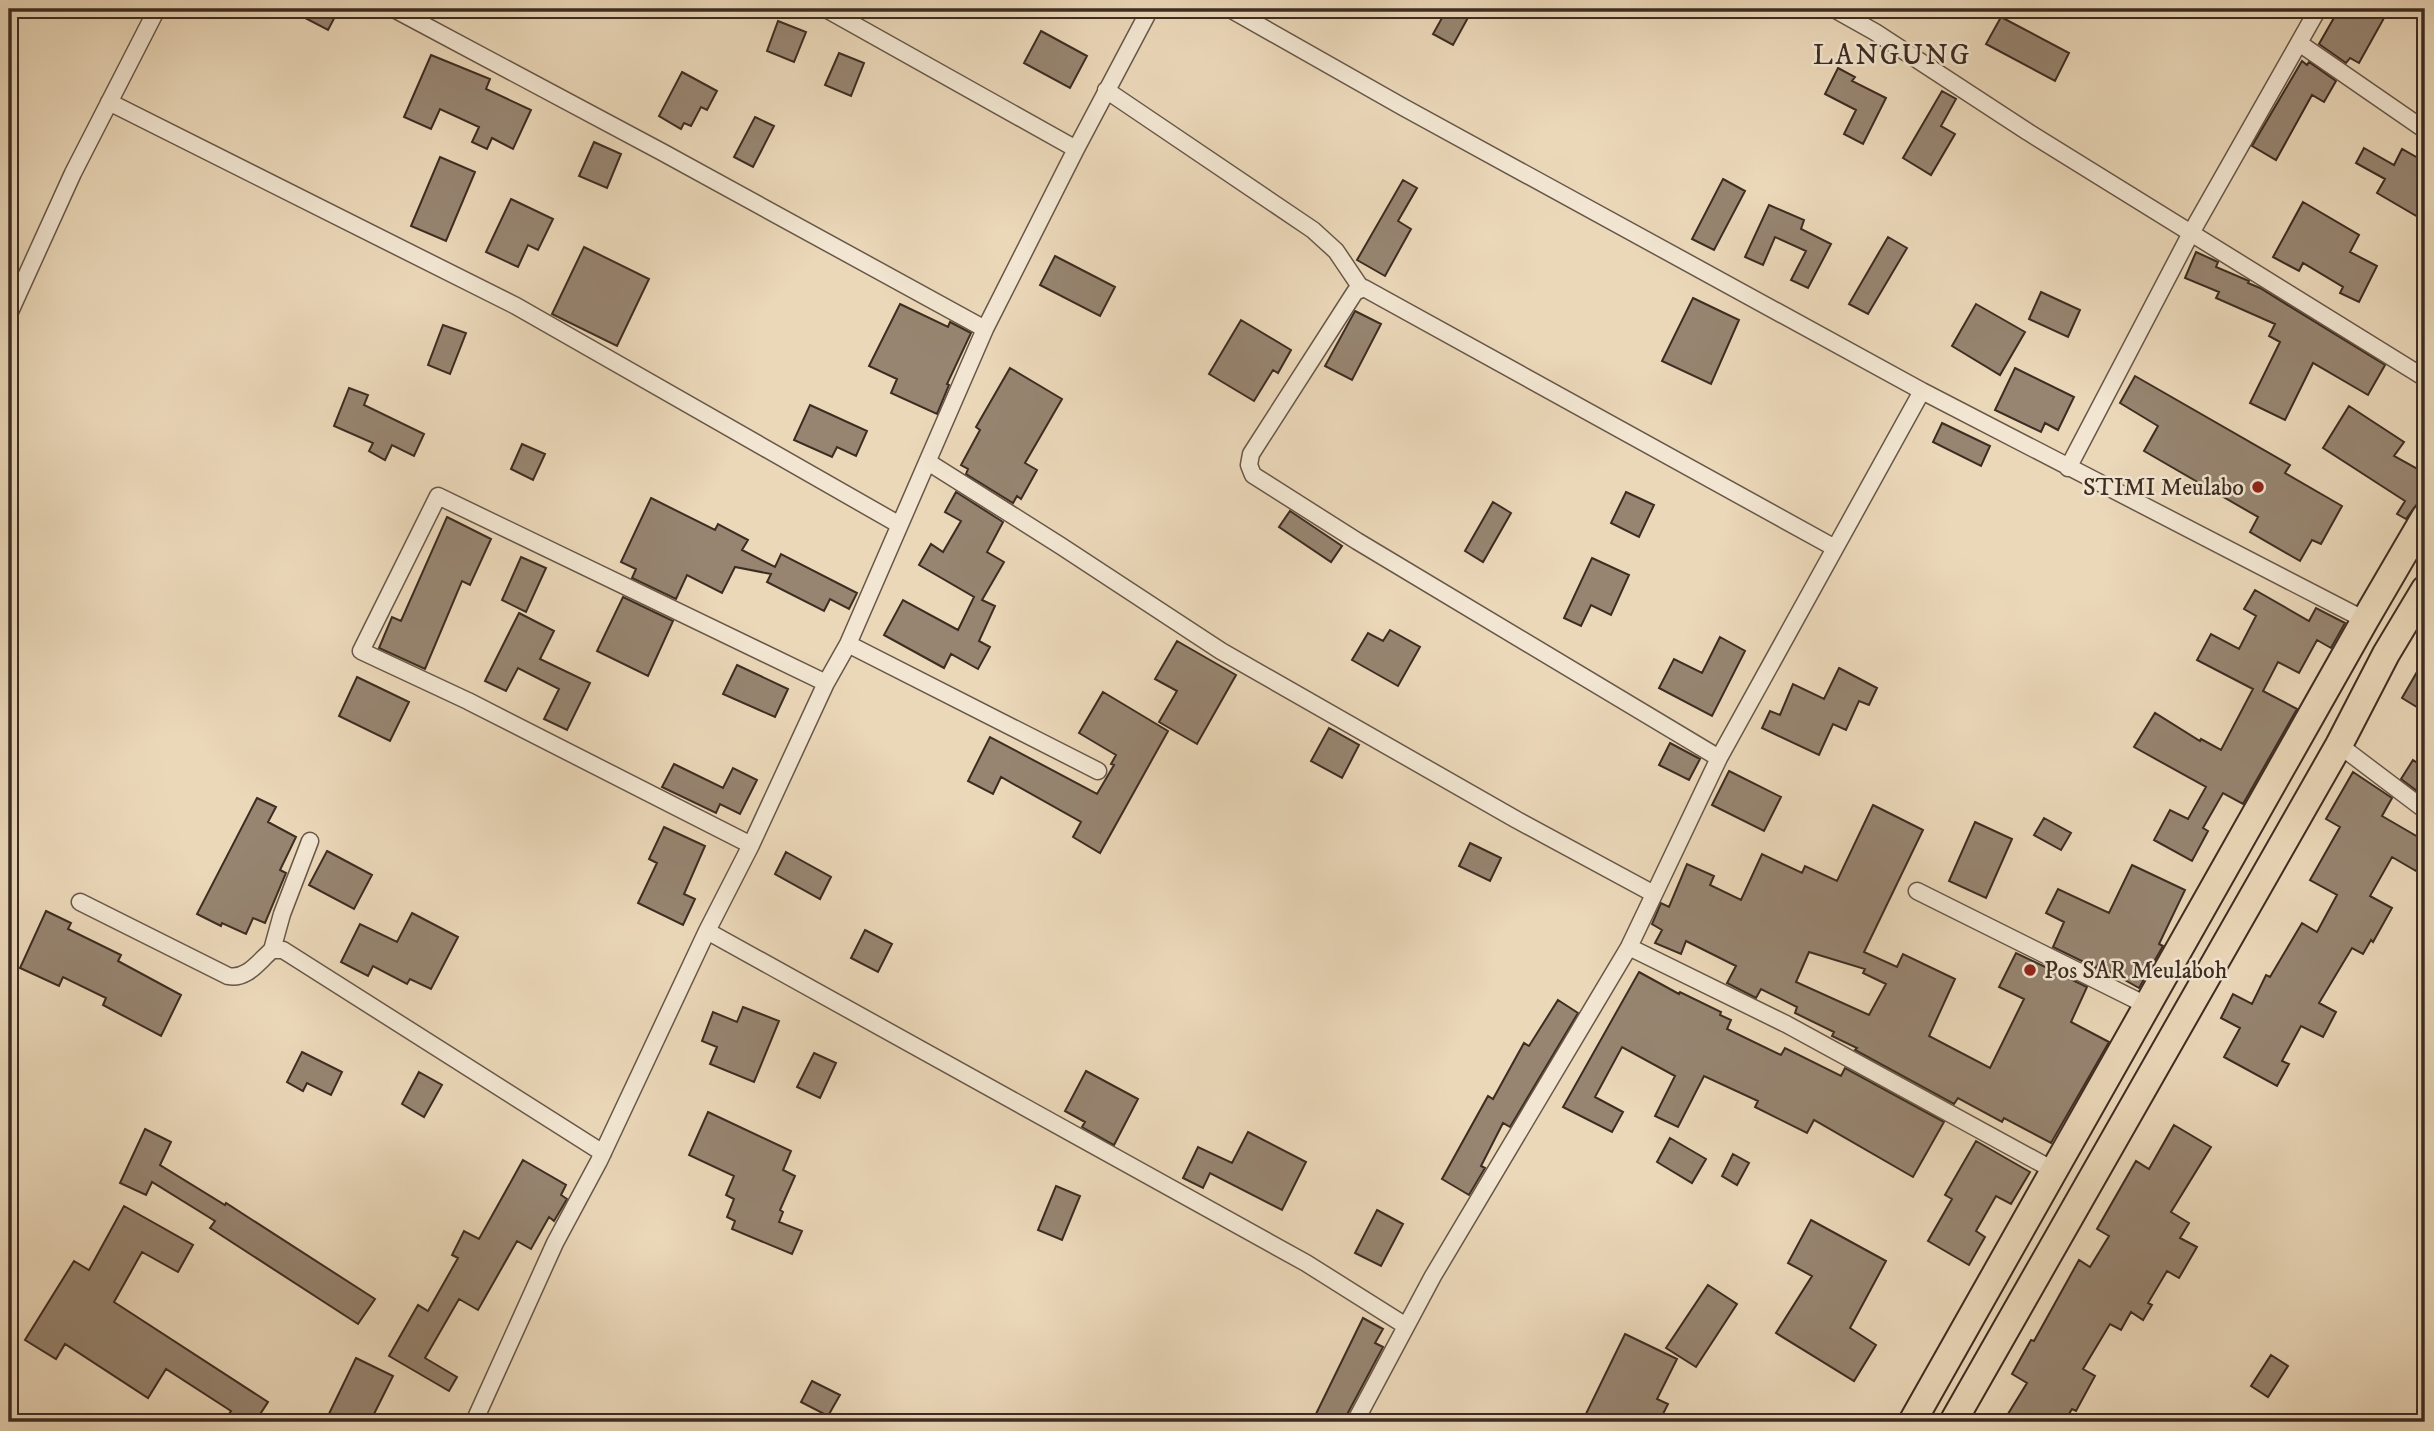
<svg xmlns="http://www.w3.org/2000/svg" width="2434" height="1431" font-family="'IM FELL DW Pica',serif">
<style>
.building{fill:#978571;stroke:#3d2c22;stroke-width:2;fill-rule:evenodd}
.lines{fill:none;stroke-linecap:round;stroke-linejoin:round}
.minor-casing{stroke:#685748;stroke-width:19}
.trunk-casing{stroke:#3d2c22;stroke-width:30}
.minor{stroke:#f2e6d2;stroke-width:16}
.trunk{stroke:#ebd8b9;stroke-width:26}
.poi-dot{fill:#8f2418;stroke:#f2e6d2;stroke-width:2.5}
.labels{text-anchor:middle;stroke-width:5;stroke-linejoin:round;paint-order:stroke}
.poi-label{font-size:24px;fill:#3d2c22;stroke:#f2e6d2;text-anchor:end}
.quarter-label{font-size:28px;letter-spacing:2px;fill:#3d2c22;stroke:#f2e6d2}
</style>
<rect width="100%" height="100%" fill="#ebd8b9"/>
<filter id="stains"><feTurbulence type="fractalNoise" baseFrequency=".00286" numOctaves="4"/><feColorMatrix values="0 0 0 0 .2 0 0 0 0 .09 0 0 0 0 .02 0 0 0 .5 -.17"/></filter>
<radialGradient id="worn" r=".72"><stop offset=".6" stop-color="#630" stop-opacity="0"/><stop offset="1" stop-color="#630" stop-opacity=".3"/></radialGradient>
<path class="building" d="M 288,9 L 339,9 L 328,30 Z
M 1447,9 L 1460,9 L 1470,14 L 1453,45 L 1433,34 Z
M 2339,9 L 2389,9 L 2359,63 L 2350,58 L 2346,63 L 2319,44 Z
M 2001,17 L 2069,53 L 2055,81 L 1986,44 Z
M 778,21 L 806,32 L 794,62 L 767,51 Z
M 1041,31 L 1087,56 L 1070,88 L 1024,63 Z
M 839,53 L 864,63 L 851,96 L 825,85 Z
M 431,55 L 490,79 L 486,89 L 531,110 L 513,149 L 492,138 L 487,149 L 472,142 L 479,127 L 440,109 L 431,129 L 404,117 Z
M 2302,61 L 2307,65 L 2309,62 L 2336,81 L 2324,102 L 2312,95 L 2276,160 L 2252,146 Z
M 1838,68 L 1855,77 L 1852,81 L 1886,98 L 1863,144 L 1844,134 L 1856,110 L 1825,94 Z
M 682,72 L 717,91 L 707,110 L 701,107 L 691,126 L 684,123 L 681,129 L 659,116 Z
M 1942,91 L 1956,99 L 1941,126 L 1955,134 L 1931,175 L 1903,158 Z
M 755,117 L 774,126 L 753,167 L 734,157 Z
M 594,142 L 621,154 L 607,188 L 579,176 Z
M 2364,148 L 2394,165 L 2402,149 L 2425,162 L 2425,221 L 2377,193 L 2385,179 L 2356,163 Z
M 440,157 L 475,172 L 446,241 L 411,226 Z
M 1723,179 L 1745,191 L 1714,250 L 1692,239 Z
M 1403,180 L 1417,188 L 1398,221 L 1411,229 L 1385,276 L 1357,260 Z
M 511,199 L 553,219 L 538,250 L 528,245 L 518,267 L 486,252 Z
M 2303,202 L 2359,235 L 2350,252 L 2377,266 L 2359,302 L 2340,293 L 2343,287 L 2303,263 L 2299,271 L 2273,257 Z
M 1769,205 L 1804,220 L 1801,229 L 1831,244 L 1808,288 L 1791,280 L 1806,251 L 1775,237 L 1763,265 L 1745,257 Z
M 1888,237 L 1907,248 L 1868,314 L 1849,304 Z
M 584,247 L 649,279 L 617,346 L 552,314 Z
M 2196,252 L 2218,262 L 2216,267 L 2249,281 L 2248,283 L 2260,288 L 2385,365 L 2368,395 L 2313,363 L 2285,420 L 2250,403 L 2280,342 L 2269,336 L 2275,324 L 2216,298 L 2219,292 L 2185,278 Z
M 1055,256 L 1115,287 L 1100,316 L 1040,285 Z
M 2041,292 L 2080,310 L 2068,337 L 2029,319 Z
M 1693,298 L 1739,320 L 1711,384 L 1662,361 Z
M 900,304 L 948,327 L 950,322 L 971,333 L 947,384 L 949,385 L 937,414 L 891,393 L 897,379 L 869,366 Z
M 1976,304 L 2025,332 L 2000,375 L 1952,346 Z
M 1355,311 L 1381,324 L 1352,380 L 1325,366 Z
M 1241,320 L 1291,350 L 1278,373 L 1273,370 L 1254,401 L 1209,374 Z
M 443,325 L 466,333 L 450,374 L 428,365 Z
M 1010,368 L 1062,399 L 1025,463 L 1037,470 L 1021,499 L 1017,496 L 1013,503 L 966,474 L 968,469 L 961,465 L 980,430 L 976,427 Z
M 2015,368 L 2074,397 L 2058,430 L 2045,423 L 2041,432 L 1995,410 Z
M 2135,376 L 2290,465 L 2285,473 L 2342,506 L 2321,544 L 2312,540 L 2300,561 L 2250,532 L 2258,517 L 2144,451 L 2158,426 L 2120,403 Z
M 349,388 L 368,395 L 364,405 L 424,434 L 414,456 L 392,445 L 385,460 L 369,451 L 373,443 L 334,426 Z
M 810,405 L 867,431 L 856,456 L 837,447 L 832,457 L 794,440 Z
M 2349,406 L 2404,442 L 2394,456 L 2425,473 L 2425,501 L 2417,504 L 2406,519 L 2397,514 L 2405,501 L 2323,448 Z
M 1942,423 L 1990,446 L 1981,466 L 1933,442 Z
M 522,444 L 545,454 L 533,480 L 511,469 Z
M 956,492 L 1003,522 L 987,552 L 1004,562 L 982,600 L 995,606 L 979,641 L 990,647 L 978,669 L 951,654 L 944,668 L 884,635 L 903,600 L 958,630 L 974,597 L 919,565 L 931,544 L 943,552 L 961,521 L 945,512 Z
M 1626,492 L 1654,505 L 1639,537 L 1611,523 Z
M 651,498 L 715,530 L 718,524 L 748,540 L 742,550 L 775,567 L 781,554 L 857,593 L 849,609 L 830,599 L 824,611 L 767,582 L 771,574 L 735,567 L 722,593 L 687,575 L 676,599 L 632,578 L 636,569 L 621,562 Z
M 1493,502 L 1511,513 L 1483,562 L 1465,551 Z
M 1290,511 L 1342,546 L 1331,562 L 1279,527 Z
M 447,517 L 491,539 L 470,585 L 462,581 L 425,669 L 379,648 L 392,617 L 401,621 Z
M 521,557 L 546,568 L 526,612 L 502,600 Z
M 1592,558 L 1629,575 L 1611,615 L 1591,605 L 1581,626 L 1564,618 Z
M 2255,590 L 2309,621 L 2316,608 L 2345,623 L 2331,648 L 2317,640 L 2299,673 L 2278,662 L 2263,691 L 2297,709 L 2243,804 L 2223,793 L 2203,828 L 2208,831 L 2192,861 L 2154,840 L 2170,810 L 2188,819 L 2206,787 L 2134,747 L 2155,713 L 2200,741 L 2201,739 L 2221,750 L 2253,689 L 2197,660 L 2211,634 L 2239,649 L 2256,616 L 2244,609 Z
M 623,597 L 673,621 L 648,676 L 597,651 Z
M 519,613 L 554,631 L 540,659 L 590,683 L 567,730 L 544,719 L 559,689 L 518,668 L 506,691 L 485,681 Z
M 1390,630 L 1420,647 L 1398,686 L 1352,660 L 1368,633 L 1383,641 Z
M 1720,637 L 1745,651 L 1712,716 L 1659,688 L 1674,659 L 1702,673 Z
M 1177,641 L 1236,675 L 1197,744 L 1159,722 L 1177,691 L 1155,679 Z
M 2425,658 L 2425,712 L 2402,698 Z
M 737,665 L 788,689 L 775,717 L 723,694 Z
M 1839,668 L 1877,688 L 1869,705 L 1859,701 L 1846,730 L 1833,724 L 1819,755 L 1762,728 L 1770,711 L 1780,715 L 1793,684 L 1824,699 Z
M 357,677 L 409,702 L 390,741 L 339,716 Z
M 1103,692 L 1168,731 L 1100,853 L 1073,837 L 1081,822 L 1001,777 L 993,794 L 968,781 L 990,737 L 1097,794 L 1114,765 L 1111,764 L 1116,755 L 1079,733 Z
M 1329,728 L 1359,745 L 1342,778 L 1311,761 Z
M 1670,743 L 1700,759 L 1689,780 L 1659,765 Z
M 2413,760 L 2425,768 L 2425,797 L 2401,779 Z
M 674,764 L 723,788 L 733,768 L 757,780 L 740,814 L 720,804 L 716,813 L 662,787 Z
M 1729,771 L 1781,797 L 1764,831 L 1712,805 Z
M 2353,772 L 2392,798 L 2382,816 L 2425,841 L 2425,856 L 2416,871 L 2392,857 L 2370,896 L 2392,908 L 2373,942 L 2371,940 L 2363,954 L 2352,948 L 2319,1003 L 2336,1012 L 2323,1037 L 2301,1026 L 2282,1061 L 2289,1064 L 2277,1086 L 2224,1057 L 2240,1028 L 2221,1018 L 2233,994 L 2252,1004 L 2266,975 L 2270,977 L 2302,923 L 2317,932 L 2337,895 L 2310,880 L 2340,827 L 2326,819 Z
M 257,798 L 276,807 L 268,822 L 296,837 L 280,870 L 286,873 L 265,923 L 253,918 L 246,934 L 222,923 L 221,926 L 197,914 Z
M 1873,805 L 1923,830 L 1864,952 L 1897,967 L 1903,954 L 1955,979 L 1929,1036 L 1990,1068 L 2024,999 L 1999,987 L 2016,953 L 2087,987 L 2071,1022 L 2109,1042 L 2051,1143 L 2004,1118 L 2002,1122 L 1958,1098 L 1954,1104 L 1855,1050 L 1857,1048 L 1832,1036 L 1834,1032 L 1795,1013 L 1797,1007 L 1761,989 L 1756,998 L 1727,983 L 1736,966 L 1686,941 L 1681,954 L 1655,943 L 1662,930 L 1652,924 L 1661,903 L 1669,907 L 1687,864 L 1714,876 L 1710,885 L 1741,900 L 1762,854 L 1802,873 L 1805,866 L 1837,881 ZM 1809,952 L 1865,969 L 1863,973 L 1886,984 L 1869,1015 L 1796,982 Z
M 2044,818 L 2071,833 L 2061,850 L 2034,835 Z
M 1975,822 L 2012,839 L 1986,898 L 1949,881 Z
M 664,827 L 705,846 L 684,894 L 695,899 L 683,925 L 638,903 L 657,863 L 649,859 Z
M 1470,843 L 1501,858 L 1490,881 L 1459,866 Z
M 327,851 L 372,875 L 354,909 L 309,885 Z
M 786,852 L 831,877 L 820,899 L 775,874 Z
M 2132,865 L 2185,890 L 2159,944 L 2163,946 L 2139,988 L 2098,965 L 2096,968 L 2053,947 L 2064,922 L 2046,913 L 2058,889 L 2109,913 Z
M 46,911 L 71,923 L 68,929 L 121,955 L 118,961 L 181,995 L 161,1036 L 103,1005 L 106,998 L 63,977 L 59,986 L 20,968 Z
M 412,913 L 458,937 L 431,989 L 410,979 L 407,984 L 373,966 L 368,976 L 341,962 L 360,924 L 397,942 Z
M 865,930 L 892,944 L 878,972 L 851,958 Z
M 1639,972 L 1679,994 L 1680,992 L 1721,1012 L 1720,1015 L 1731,1020 L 1727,1029 L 1781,1055 L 1785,1048 L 1841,1076 L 1845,1068 L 1944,1122 L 1913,1177 L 1814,1120 L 1807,1133 L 1755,1107 L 1758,1101 L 1704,1076 L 1678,1127 L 1655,1116 L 1675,1076 L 1622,1047 L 1595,1097 L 1623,1112 L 1612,1132 L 1563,1107 Z
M 1558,1000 L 1578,1013 L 1510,1127 L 1503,1123 L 1481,1166 L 1485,1168 L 1469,1195 L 1442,1179 L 1488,1096 L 1493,1099 L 1524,1043 L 1529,1046 Z
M 743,1007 L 779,1021 L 754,1082 L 710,1064 L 717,1047 L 702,1041 L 713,1012 L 737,1022 Z
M 302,1052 L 342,1072 L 331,1095 L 307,1083 L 303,1091 L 287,1082 Z
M 814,1053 L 836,1063 L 820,1098 L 797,1087 Z
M 1086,1071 L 1138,1099 L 1114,1145 L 1082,1127 L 1085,1122 L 1065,1111 Z
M 419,1072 L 442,1085 L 424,1117 L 402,1104 Z
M 708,1112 L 791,1151 L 783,1170 L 795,1176 L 780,1210 L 783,1212 L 779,1222 L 802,1231 L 792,1254 L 732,1229 L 735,1221 L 727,1217 L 734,1199 L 726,1195 L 734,1176 L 689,1155 Z
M 2174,1125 L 2211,1147 L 2171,1212 L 2189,1223 L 2180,1238 L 2197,1247 L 2179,1278 L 2167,1271 L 2148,1303 L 2152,1305 L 2143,1320 L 2131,1312 L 2121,1330 L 2110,1324 L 2083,1369 L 2095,1376 L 2076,1411 L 2072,1409 L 2064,1422 L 2003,1422 L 2027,1383 L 2012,1374 L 2031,1340 L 2034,1341 L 2079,1260 L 2090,1267 L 2109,1236 L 2097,1229 L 2136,1161 L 2149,1169 Z
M 145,1129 L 171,1142 L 160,1165 L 225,1205 L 226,1203 L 375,1299 L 358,1324 L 210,1228 L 215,1221 L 152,1182 L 146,1195 L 120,1183 Z
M 1248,1132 L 1306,1162 L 1282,1210 L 1210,1173 L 1203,1188 L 1183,1178 L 1198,1147 L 1232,1163 Z
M 1670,1138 L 1706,1159 L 1692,1183 L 1657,1162 Z
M 1976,1141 L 2030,1172 L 2011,1204 L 1996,1196 L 1976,1231 L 1985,1237 L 1969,1265 L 1928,1241 L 1952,1199 L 1945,1195 Z
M 1733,1154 L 1749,1163 L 1737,1185 L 1722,1176 Z
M 523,1160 L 566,1185 L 561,1195 L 567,1199 L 554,1221 L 549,1217 L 531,1249 L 517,1241 L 478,1310 L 459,1299 L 425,1358 L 457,1377 L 449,1391 L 389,1356 L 418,1305 L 428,1311 L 458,1258 L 452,1255 L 464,1231 L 479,1239 Z
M 1056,1186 L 1080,1196 L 1062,1240 L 1038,1230 Z
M 124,1206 L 193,1245 L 178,1272 L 142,1252 L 114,1302 L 268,1402 L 255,1422 L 224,1422 L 231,1411 L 166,1369 L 148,1398 L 65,1344 L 56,1359 L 25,1340 L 74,1261 L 89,1270 Z
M 1377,1210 L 1403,1224 L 1381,1266 L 1355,1253 Z
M 1811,1220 L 1886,1261 L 1850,1328 L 1876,1345 L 1854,1381 L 1776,1333 L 1812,1276 L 1788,1263 Z
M 1708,1285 L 1737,1304 L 1696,1367 L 1666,1348 Z
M 1363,1318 L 1383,1329 L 1375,1343 L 1383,1347 L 1343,1422 L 1312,1422 Z
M 1625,1334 L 1677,1359 L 1657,1399 L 1668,1404 L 1659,1422 L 1582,1422 Z
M 2271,1355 L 2288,1366 L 2268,1397 L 2251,1386 Z
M 356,1358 L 393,1376 L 370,1422 L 325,1422 Z
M 812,1381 L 840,1395 L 828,1416 L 801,1402 Z"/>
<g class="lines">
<g class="minor-casing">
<path id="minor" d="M 394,9 L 662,152 L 985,329
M 826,9 L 1076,149
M 1230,9 L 1403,107 L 1922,391 L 2365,620
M 1834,9 L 1875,32 L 2028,132 L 2425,378
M 2299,43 L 2425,130
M 1106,90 L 1313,230 L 1336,251 L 1361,288
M 109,102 L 516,306 L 898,524
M 9,314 L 73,173 L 157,9
M 928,462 L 1061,546 L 1221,651 L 1517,820 L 1654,894
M 2068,468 L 2191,233 L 2318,9
M 848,644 L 1098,771
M 2339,745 L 2425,810
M 1719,758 L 1357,541 L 1253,475 L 1249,465 L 1251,454 L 1355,292 L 1364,288 L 1835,548
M 751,845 L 468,701 L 361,651 L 438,496 L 826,683
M 1917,891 L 2148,1006
M 80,902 L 228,976 C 247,980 259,961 272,950 L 283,950 L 603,1153
M 707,931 L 1306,1263 L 1406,1326
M 1629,947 L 1786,1024 L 2055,1171
M 272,950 L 282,914 L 310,841
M 474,1422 L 555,1243 L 599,1161 L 707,931 L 751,845 L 826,683 L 848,644 L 985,329 L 1076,149 L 1150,9
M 1355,1422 L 1433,1276 L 1629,947 L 1719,758 L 1922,391"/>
</g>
<g class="trunk-casing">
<path id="trunk" d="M 1912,1422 L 2365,620 L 2425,517
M 1953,1422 L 2339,745 L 2386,654 L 2425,589"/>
</g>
<use href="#minor" class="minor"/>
<use href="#trunk" class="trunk"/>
</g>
<g class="poi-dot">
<circle cx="2258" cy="487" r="7"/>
<circle cx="2030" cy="970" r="7"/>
</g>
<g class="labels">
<g class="poi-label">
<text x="2244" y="495">STIMI Meulabo</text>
<text x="2044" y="978" text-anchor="start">Pos SAR Meulaboh</text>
</g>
<g class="quarter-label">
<text x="1892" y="64">LANGUNG</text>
</g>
</g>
<rect width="2434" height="1431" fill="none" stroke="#ebd8b9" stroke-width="35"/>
<rect x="10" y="10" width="2413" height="1410" fill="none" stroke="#3d2c22" stroke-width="3.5"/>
<rect x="18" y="18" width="2399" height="1396" fill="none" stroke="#3d2c22" stroke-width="2"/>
<rect width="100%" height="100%" filter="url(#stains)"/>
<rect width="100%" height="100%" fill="url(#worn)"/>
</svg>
